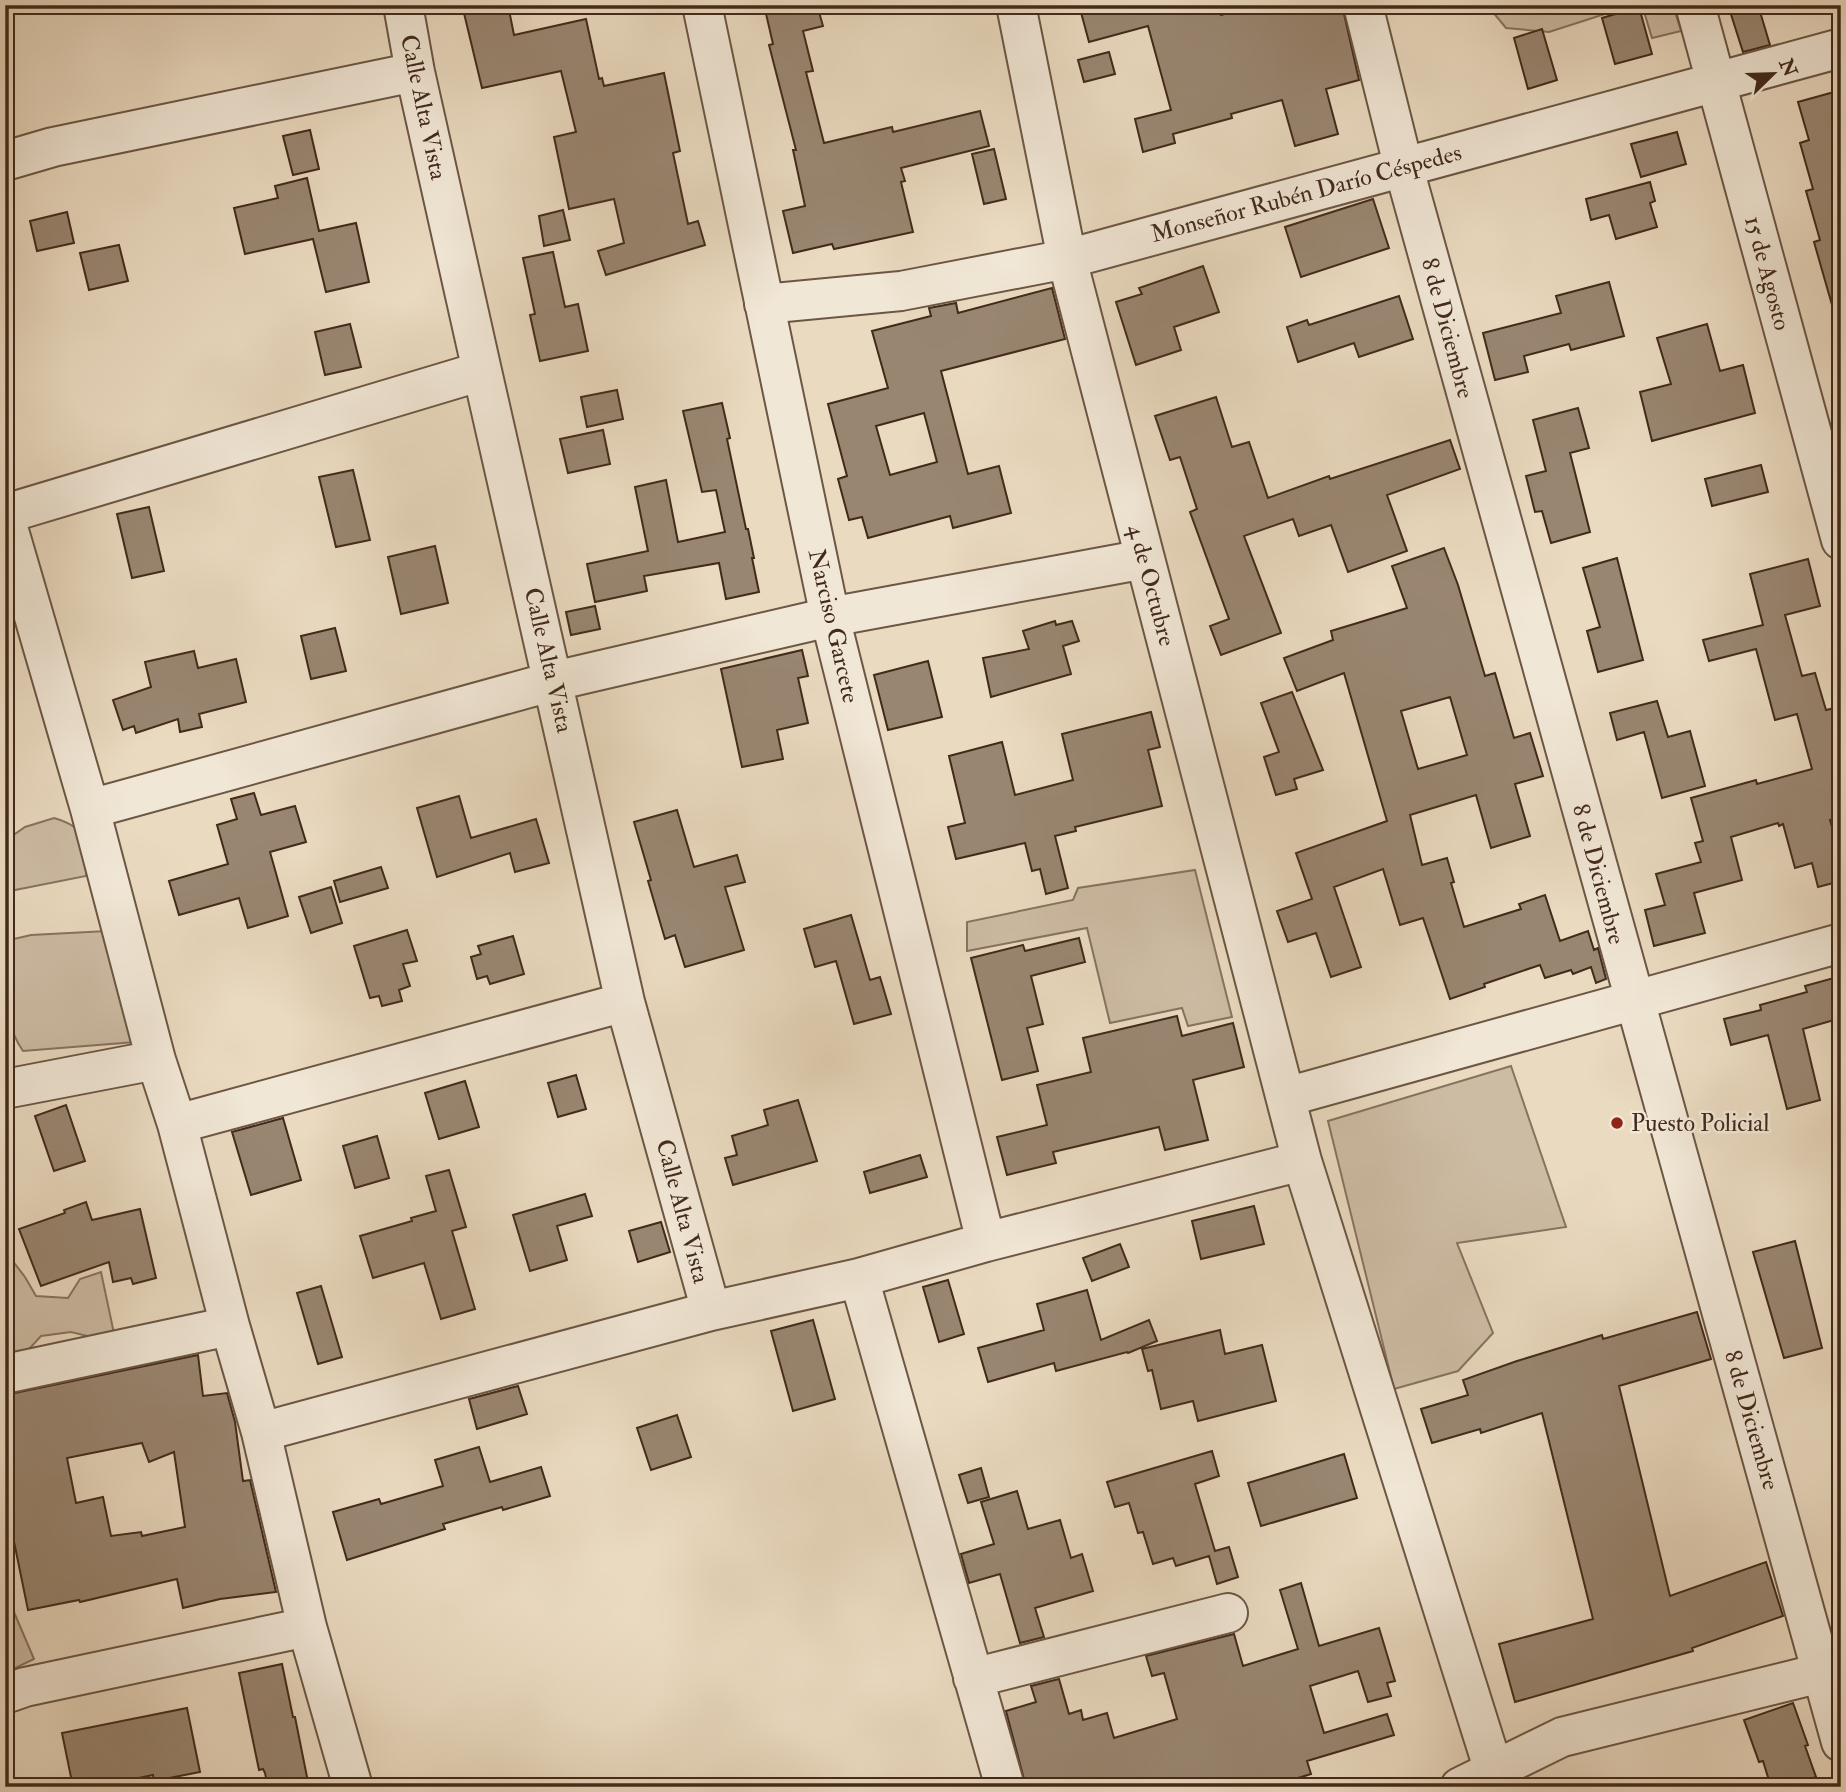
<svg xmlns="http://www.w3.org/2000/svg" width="1846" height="1792" font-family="'IM FELL Double Pica',serif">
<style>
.green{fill:#cdbca4;stroke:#887360;stroke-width:2}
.building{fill:#998671;stroke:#422a1b;stroke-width:2;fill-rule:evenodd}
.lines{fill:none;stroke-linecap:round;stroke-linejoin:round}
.minor-casing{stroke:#6c5644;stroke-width:42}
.minor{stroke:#f1e7d6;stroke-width:38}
.poi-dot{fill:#8f2418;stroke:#f1e7d6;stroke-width:2.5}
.labels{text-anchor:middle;stroke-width:5;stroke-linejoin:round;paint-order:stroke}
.street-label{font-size:24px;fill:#422a1b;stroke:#f1e7d6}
.poi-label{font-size:24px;fill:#422a1b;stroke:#f1e7d6;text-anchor:start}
</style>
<rect width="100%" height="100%" fill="#eadac0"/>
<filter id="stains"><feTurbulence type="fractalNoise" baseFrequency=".00286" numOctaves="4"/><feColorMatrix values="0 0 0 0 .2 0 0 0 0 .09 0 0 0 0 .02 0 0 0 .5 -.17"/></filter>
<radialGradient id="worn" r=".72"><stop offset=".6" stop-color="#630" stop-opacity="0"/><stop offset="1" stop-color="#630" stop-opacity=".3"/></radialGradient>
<path class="green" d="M 1487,5 L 1633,5 L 1549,32 L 1506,28 Z
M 1642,5 L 1673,5 L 1681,31 L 1652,38 Z
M 54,818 C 69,822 92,834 91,854 C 91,860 87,869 86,876 L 5,892 L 5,841 L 25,827 Z
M 1195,870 L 1232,1017 L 1188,1026 L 1182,1008 L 1110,1023 L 1087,928 L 967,951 L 967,922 L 1073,900 L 1078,888 Z
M 107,931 L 135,1042 L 23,1051 C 0,1018 5,980 5,941 L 31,935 Z
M 1511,1066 L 1566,1227 L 1457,1243 L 1493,1333 L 1458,1371 L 1394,1389 L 1328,1121 Z
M 5,1251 L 25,1277 L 36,1296 L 68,1298 L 80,1279 L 101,1272 L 116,1343 L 71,1332 L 41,1336 L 19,1360 L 5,1351 Z
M 5,1591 L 34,1659 L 5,1673 Z"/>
<path class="building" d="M 481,5 L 508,5 L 514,35 L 586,19 L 599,79 L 602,78 L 604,86 L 664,73 L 680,151 L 673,153 L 688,224 L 698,221 L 705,245 L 606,275 L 598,251 L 624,243 L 614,199 L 569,209 L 554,137 L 576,132 L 561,71 L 482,88 L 463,9 Z
M 764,5 L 817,5 L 823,26 L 803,31 L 813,71 L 806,72 L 824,143 L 892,127 L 893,132 L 980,111 L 989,146 L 901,168 L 905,181 L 901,182 L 913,232 L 834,249 L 832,244 L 793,253 L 783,211 L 805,206 L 793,150 L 796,150 L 769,45 L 773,44 Z
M 1079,5 L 1219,5 L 1221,15 L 1259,5 L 1342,5 L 1359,80 L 1326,89 L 1338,134 L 1295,146 L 1282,100 L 1231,114 L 1232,118 L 1173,134 L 1175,143 L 1143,152 L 1135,119 L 1171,110 L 1148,26 L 1089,42 Z
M 1728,5 L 1758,5 L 1770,45 L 1743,52 Z
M 1639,7 L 1652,54 L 1615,64 L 1602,18 Z
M 1542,29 L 1557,80 L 1528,89 L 1514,38 Z
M 1109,52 L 1115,74 L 1084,82 L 1078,60 Z
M 1841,90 L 1841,311 L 1834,312 L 1814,242 L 1820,240 L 1806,191 L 1813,189 L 1800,143 L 1809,140 L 1798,102 Z
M 310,130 L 319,169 L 293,175 L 283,136 Z
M 1677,132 L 1686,164 L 1641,177 L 1631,144 Z
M 994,149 L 1006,199 L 984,204 L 972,154 Z
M 307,178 L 319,231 L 356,223 L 369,282 L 326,292 L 313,239 L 245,254 L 234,208 L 278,198 L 275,186 Z
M 1650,182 L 1655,201 L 1650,203 L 1657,227 L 1616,239 L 1609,215 L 1591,220 L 1586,199 Z
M 1373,199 L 1389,248 L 1301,277 L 1285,227 Z
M 563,210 L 570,240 L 544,246 L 539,216 Z
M 67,212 L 74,243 L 37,251 L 30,221 Z
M 119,245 L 128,281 L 89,290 L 80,253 Z
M 553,252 L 565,307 L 578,304 L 588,351 L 540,361 L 530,315 L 535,314 L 523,258 Z
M 1203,266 L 1219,312 L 1174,327 L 1181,350 L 1136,365 L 1116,302 L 1142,294 L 1139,288 Z
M 1609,282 L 1624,336 L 1571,350 L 1569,344 L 1524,356 L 1528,372 L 1495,380 L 1483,333 L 1561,313 L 1556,296 Z
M 1052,288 L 1065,339 L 941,371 L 968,474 L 999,466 L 1011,513 L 953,528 L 950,516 L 868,538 L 862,517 L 849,520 L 838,479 L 847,476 L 828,404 L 888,388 L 872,331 L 931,316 L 929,308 L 956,303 L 958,313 ZM 924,413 L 937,462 L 890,475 L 876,426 Z
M 1399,296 L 1413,339 L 1359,357 L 1354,343 L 1298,362 L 1287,327 L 1307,320 L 1309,325 Z
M 350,324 L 361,367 L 325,375 L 315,332 Z
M 1707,324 L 1720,371 L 1743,365 L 1755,413 L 1652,441 L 1640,392 L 1671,384 L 1657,338 Z
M 617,390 L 623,419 L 587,427 L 581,397 Z
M 1216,397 L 1232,447 L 1249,442 L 1268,498 L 1329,476 L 1330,479 L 1450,440 L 1460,469 L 1387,495 L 1407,551 L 1348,572 L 1331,525 L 1299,536 L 1293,519 L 1244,536 L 1281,633 L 1221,655 L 1210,626 L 1229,619 L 1190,512 L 1197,509 L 1180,457 L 1170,460 L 1155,416 Z
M 722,403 L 730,438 L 727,439 L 746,529 L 748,529 L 754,558 L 752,558 L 759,592 L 726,599 L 719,563 L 644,576 L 647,591 L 595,602 L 587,564 L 648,551 L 635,487 L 666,480 L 678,542 L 725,532 L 716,490 L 702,492 L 683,411 Z
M 1578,408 L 1589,448 L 1570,453 L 1590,532 L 1551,543 L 1542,511 L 1535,512 L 1526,476 L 1546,471 L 1533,420 Z
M 603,430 L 610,464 L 568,473 L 560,439 Z
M 1761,465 L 1768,492 L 1712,506 L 1705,479 Z
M 353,470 L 370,540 L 336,547 L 319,477 Z
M 149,507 L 164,571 L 132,578 L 117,514 Z
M 435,546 L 448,603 L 401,614 L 388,557 Z
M 1444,548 L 1458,585 L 1485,676 L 1495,673 L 1514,738 L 1530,733 L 1543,776 L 1515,784 L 1530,836 L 1491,848 L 1476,795 L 1410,815 L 1422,865 L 1447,858 L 1454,882 L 1451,883 L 1464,927 L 1521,909 L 1519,904 L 1545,895 L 1560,941 L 1588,931 L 1594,950 L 1598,948 L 1606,979 L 1596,983 L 1591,967 L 1573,974 L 1571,970 L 1545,978 L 1540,965 L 1484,984 L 1485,987 L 1450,999 L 1423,918 L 1400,925 L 1383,869 L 1334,887 L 1361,967 L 1331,977 L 1316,933 L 1288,942 L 1277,911 L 1312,899 L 1296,853 L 1387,821 L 1344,673 L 1297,691 L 1284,658 L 1333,640 L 1331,631 L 1407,608 L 1392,566 ZM 1450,697 L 1467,755 L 1418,769 L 1401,711 Z
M 1617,558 L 1643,660 L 1598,672 L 1587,631 L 1600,627 L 1583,568 Z
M 1808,559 L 1820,606 L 1785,615 L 1802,676 L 1815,673 L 1826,710 L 1835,708 L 1841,728 L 1841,744 L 1832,747 L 1841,780 L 1841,817 L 1830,820 L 1841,859 L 1841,881 L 1818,887 L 1812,863 L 1795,868 L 1783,824 L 1779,826 L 1778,823 L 1731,837 L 1742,880 L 1694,893 L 1705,933 L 1654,946 L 1645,910 L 1665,905 L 1656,874 L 1701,862 L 1695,843 L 1703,841 L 1691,798 L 1756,780 L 1757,784 L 1812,769 L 1797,714 L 1775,720 L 1756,649 L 1709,661 L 1703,640 L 1763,625 L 1750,574 Z
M 595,606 L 600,629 L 571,635 L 566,612 Z
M 1055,621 L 1056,625 L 1072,621 L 1079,641 L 1063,646 L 1071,674 L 991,697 L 983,658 L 1029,649 L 1023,631 Z
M 335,628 L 346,671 L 311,679 L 301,636 Z
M 802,650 L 808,676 L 798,678 L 808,723 L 777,730 L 783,759 L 742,767 L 721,669 Z
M 194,651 L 198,668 L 236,659 L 246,702 L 199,714 L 202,727 L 180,732 L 178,719 L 136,733 L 134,726 L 123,730 L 113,700 L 151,687 L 145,662 Z
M 928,661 L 942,717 L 888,730 L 874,675 Z
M 1292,692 L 1323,770 L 1294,779 L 1297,789 L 1276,795 L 1264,757 L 1279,752 L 1261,703 Z
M 1657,701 L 1668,737 L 1690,731 L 1705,786 L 1662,798 L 1644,732 L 1617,740 L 1610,713 Z
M 1151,712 L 1160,747 L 1148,750 L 1162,806 L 1075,827 L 1076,831 L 1055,836 L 1068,888 L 1046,894 L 1040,869 L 1032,871 L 1025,843 L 956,859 L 948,827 L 965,823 L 949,756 L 1002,742 L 1015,795 L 1073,780 L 1062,734 Z
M 254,793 L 261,815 L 295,806 L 306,842 L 270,852 L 288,916 L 248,928 L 239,898 L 179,915 L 169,881 L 228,864 L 217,825 L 237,819 L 231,799 Z
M 459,796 L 471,838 L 536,819 L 549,863 L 515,872 L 510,853 L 437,877 L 417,808 Z
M 677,810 L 694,867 L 737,855 L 745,882 L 725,887 L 744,950 L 685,967 L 675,935 L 665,939 L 648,881 L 651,880 L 634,822 Z
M 381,867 L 388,888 L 340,902 L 334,881 Z
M 331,887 L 342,923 L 311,933 L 299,897 Z
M 851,915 L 870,980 L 880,977 L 891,1014 L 854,1024 L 836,961 L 815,967 L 804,929 Z
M 407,930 L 417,961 L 403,964 L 410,986 L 399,990 L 402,1001 L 382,1006 L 379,996 L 370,998 L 354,946 Z
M 513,936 L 524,974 L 490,984 L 487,976 L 477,979 L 471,957 L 481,954 L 478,946 Z
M 1079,938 L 1085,962 L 1031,976 L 1043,1024 L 1027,1028 L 1038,1071 L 1002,1080 L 971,958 L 1023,945 L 1025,951 Z
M 1841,976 L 1841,1018 L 1803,1029 L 1820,1100 L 1787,1109 L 1768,1035 L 1731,1045 L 1724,1019 L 1761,1010 L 1760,1005 L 1807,992 L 1805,986 Z
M 1177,1016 L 1182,1036 L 1233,1023 L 1244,1067 L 1193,1080 L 1208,1140 L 1165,1150 L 1159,1127 L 1053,1152 L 1056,1163 L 1007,1175 L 997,1137 L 1047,1125 L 1037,1085 L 1091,1072 L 1083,1038 Z
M 576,1075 L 586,1109 L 558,1117 L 548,1083 Z
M 465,1081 L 479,1127 L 439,1139 L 425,1093 Z
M 798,1100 L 817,1161 L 733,1185 L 725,1158 L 737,1155 L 732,1136 L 768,1125 L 764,1110 Z
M 66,1105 L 85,1161 L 54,1171 L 35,1116 Z
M 283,1118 L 301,1180 L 251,1195 L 232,1132 Z
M 377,1136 L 389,1178 L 355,1188 L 343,1146 Z
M 920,1155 L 927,1177 L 870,1193 L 864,1172 Z
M 449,1170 L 466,1227 L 452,1231 L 475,1309 L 441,1319 L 424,1263 L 373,1278 L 360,1236 L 412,1221 L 411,1218 L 436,1211 L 426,1176 Z
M 585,1194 L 592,1216 L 557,1226 L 567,1260 L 530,1271 L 513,1215 Z
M 86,1202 L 92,1220 L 140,1209 L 156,1278 L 133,1284 L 131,1278 L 113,1282 L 109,1262 L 41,1286 L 19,1229 L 65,1213 L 64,1210 Z
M 1254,1206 L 1264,1244 L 1201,1259 L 1192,1221 Z
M 661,1222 L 670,1252 L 638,1262 L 629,1231 Z
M 1795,1241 L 1822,1348 L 1784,1358 L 1753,1252 Z
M 1120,1244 L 1129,1267 L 1092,1281 L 1083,1258 Z
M 948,1280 L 964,1334 L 939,1342 L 923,1287 Z
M 321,1286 L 342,1357 L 318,1364 L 297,1293 Z
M 1087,1290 L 1101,1340 L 1149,1320 L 1157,1341 L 1128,1353 L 1127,1352 L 1056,1371 L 1054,1363 L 988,1382 L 978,1348 L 1044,1330 L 1037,1304 Z
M 1697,1312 L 1711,1359 L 1619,1386 L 1670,1596 L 1766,1562 L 1783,1616 L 1692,1648 L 1693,1651 L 1515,1702 L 1499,1644 L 1593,1619 L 1542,1413 L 1481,1433 L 1480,1429 L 1432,1443 L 1421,1409 L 1468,1395 L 1463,1380 L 1517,1361 L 1602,1335 L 1603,1339 Z
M 813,1320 L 835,1399 L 793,1411 L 771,1331 Z
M 1220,1330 L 1225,1354 L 1262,1345 L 1276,1401 L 1198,1421 L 1193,1401 L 1161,1409 L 1152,1370 L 1148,1371 L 1142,1349 Z
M 198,1355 L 203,1396 L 227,1393 L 235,1422 L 243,1481 L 250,1480 L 276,1592 L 220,1599 L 183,1608 L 177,1579 L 80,1602 L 79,1600 L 28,1610 L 11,1527 L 5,1528 L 5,1395 ZM 142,1443 L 149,1462 L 174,1452 L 185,1527 L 142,1536 L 141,1532 L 111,1536 L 103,1497 L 76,1503 L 67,1458 Z
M 518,1386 L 527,1414 L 477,1429 L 469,1399 Z
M 677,1415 L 691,1457 L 651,1470 L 637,1428 Z
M 479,1447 L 490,1482 L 541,1467 L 550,1496 L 503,1510 L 502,1507 L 443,1524 L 445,1529 L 347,1560 L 333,1512 L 379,1499 L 381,1504 L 443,1486 L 435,1460 Z
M 1212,1451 L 1219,1476 L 1195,1484 L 1215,1551 L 1229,1547 L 1238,1577 L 1217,1584 L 1209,1556 L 1176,1566 L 1173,1558 L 1153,1564 L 1143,1532 L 1138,1533 L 1129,1503 L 1115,1507 L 1107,1482 Z
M 1344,1454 L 1357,1498 L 1261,1526 L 1248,1483 Z
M 981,1468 L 989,1497 L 968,1503 L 959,1475 Z
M 1017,1491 L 1028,1529 L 1060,1520 L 1071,1558 L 1082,1554 L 1093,1591 L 1035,1608 L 1044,1637 L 1020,1643 L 1000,1574 L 969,1583 L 961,1554 L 994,1544 L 981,1502 Z
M 1301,1583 L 1319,1646 L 1379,1628 L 1395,1681 L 1387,1683 L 1391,1696 L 1368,1702 L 1358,1671 L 1310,1686 L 1324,1733 L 1387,1714 L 1394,1735 L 1307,1761 L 1311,1774 L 1288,1781 L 1289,1787 L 1026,1787 L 1006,1711 L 1036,1702 L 1031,1686 L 1059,1679 L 1069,1714 L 1081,1710 L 1083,1720 L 1107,1713 L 1114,1738 L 1177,1719 L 1164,1673 L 1152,1676 L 1146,1656 L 1234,1634 L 1243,1666 L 1298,1649 L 1280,1590 Z
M 282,1664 L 293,1717 L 295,1717 L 309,1787 L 268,1787 L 265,1773 L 263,1769 L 259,1770 L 239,1673 Z
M 1793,1703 L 1808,1745 L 1805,1746 L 1816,1777 L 1787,1787 L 1771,1787 L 1763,1761 L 1759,1762 L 1744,1720 Z
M 187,1708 L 200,1772 L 154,1781 L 153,1775 L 96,1787 L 73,1787 L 62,1733 Z"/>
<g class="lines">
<g class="minor-casing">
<path id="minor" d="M 403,5 L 415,72 L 482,371 L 625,1002 L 711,1311
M 702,5 L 830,617 L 986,1242
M 1016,5 L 1067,259 L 1302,1161 L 1499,1787
M 1363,5 L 1403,165 L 1841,1742
M 1695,5 L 1841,540
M 5,161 L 53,147 L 415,72
M 764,304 L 901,291 L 1067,259 L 1841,48
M 5,514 L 482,371
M 5,517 L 90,809 L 156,1060 L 177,1124 L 230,1326 L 261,1432 L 307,1627 L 353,1787
M 90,809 L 554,681 L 830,617 L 1145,559
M 5,1089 L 156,1060
M 1286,1097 L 1841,943
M 177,1124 L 625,1002
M 859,1278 L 1005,1787
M 5,1374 L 230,1326
M 261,1432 L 711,1311 L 859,1278 L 986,1242 L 1302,1161
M 973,1678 L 1228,1613
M 5,1694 L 25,1687 L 307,1627
M 1460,1787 L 1562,1737 L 1841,1668"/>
</g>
<use href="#minor" class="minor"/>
</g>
<circle class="poi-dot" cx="1617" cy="1123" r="7"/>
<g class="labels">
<g class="street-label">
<text transform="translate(424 107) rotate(78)" y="8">Calle Alta Vista</text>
<text transform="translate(1306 193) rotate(-15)" y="8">Monseñor Rubén Darío Céspedes</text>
<text transform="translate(1768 273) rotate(75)" y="8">15 de Agosto</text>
<text transform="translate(1448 328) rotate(75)" y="8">8 de Diciembre</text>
<text transform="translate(1152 585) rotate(75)" y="8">4 de Octubre</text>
<text transform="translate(834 626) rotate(77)" y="8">Narciso Garcete</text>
<text transform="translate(549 660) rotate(77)" y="8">Calle Alta Vista</text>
<text transform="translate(1599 874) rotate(75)" y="8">8 de Diciembre</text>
<text transform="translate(683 1211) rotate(75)" y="8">Calle Alta Vista</text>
<text transform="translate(1752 1420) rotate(74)" y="8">8 de Diciembre</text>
</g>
<g class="poi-label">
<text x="1631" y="1131">Puesto Policial</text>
</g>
</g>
<rect width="1846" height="1792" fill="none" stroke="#eadac0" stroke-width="28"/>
<rect x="7" y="7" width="1832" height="1778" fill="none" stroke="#422a1b" stroke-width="3.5"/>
<rect x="14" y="14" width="1818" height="1764" fill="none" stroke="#422a1b" stroke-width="2"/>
<g transform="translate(1773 74) rotate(67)" stroke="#f1e7d6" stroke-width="5" paint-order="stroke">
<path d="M0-5L12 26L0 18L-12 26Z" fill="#422a1b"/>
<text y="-10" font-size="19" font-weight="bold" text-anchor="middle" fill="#422a1b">N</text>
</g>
<rect width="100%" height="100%" filter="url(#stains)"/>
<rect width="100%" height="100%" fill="url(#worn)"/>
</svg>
